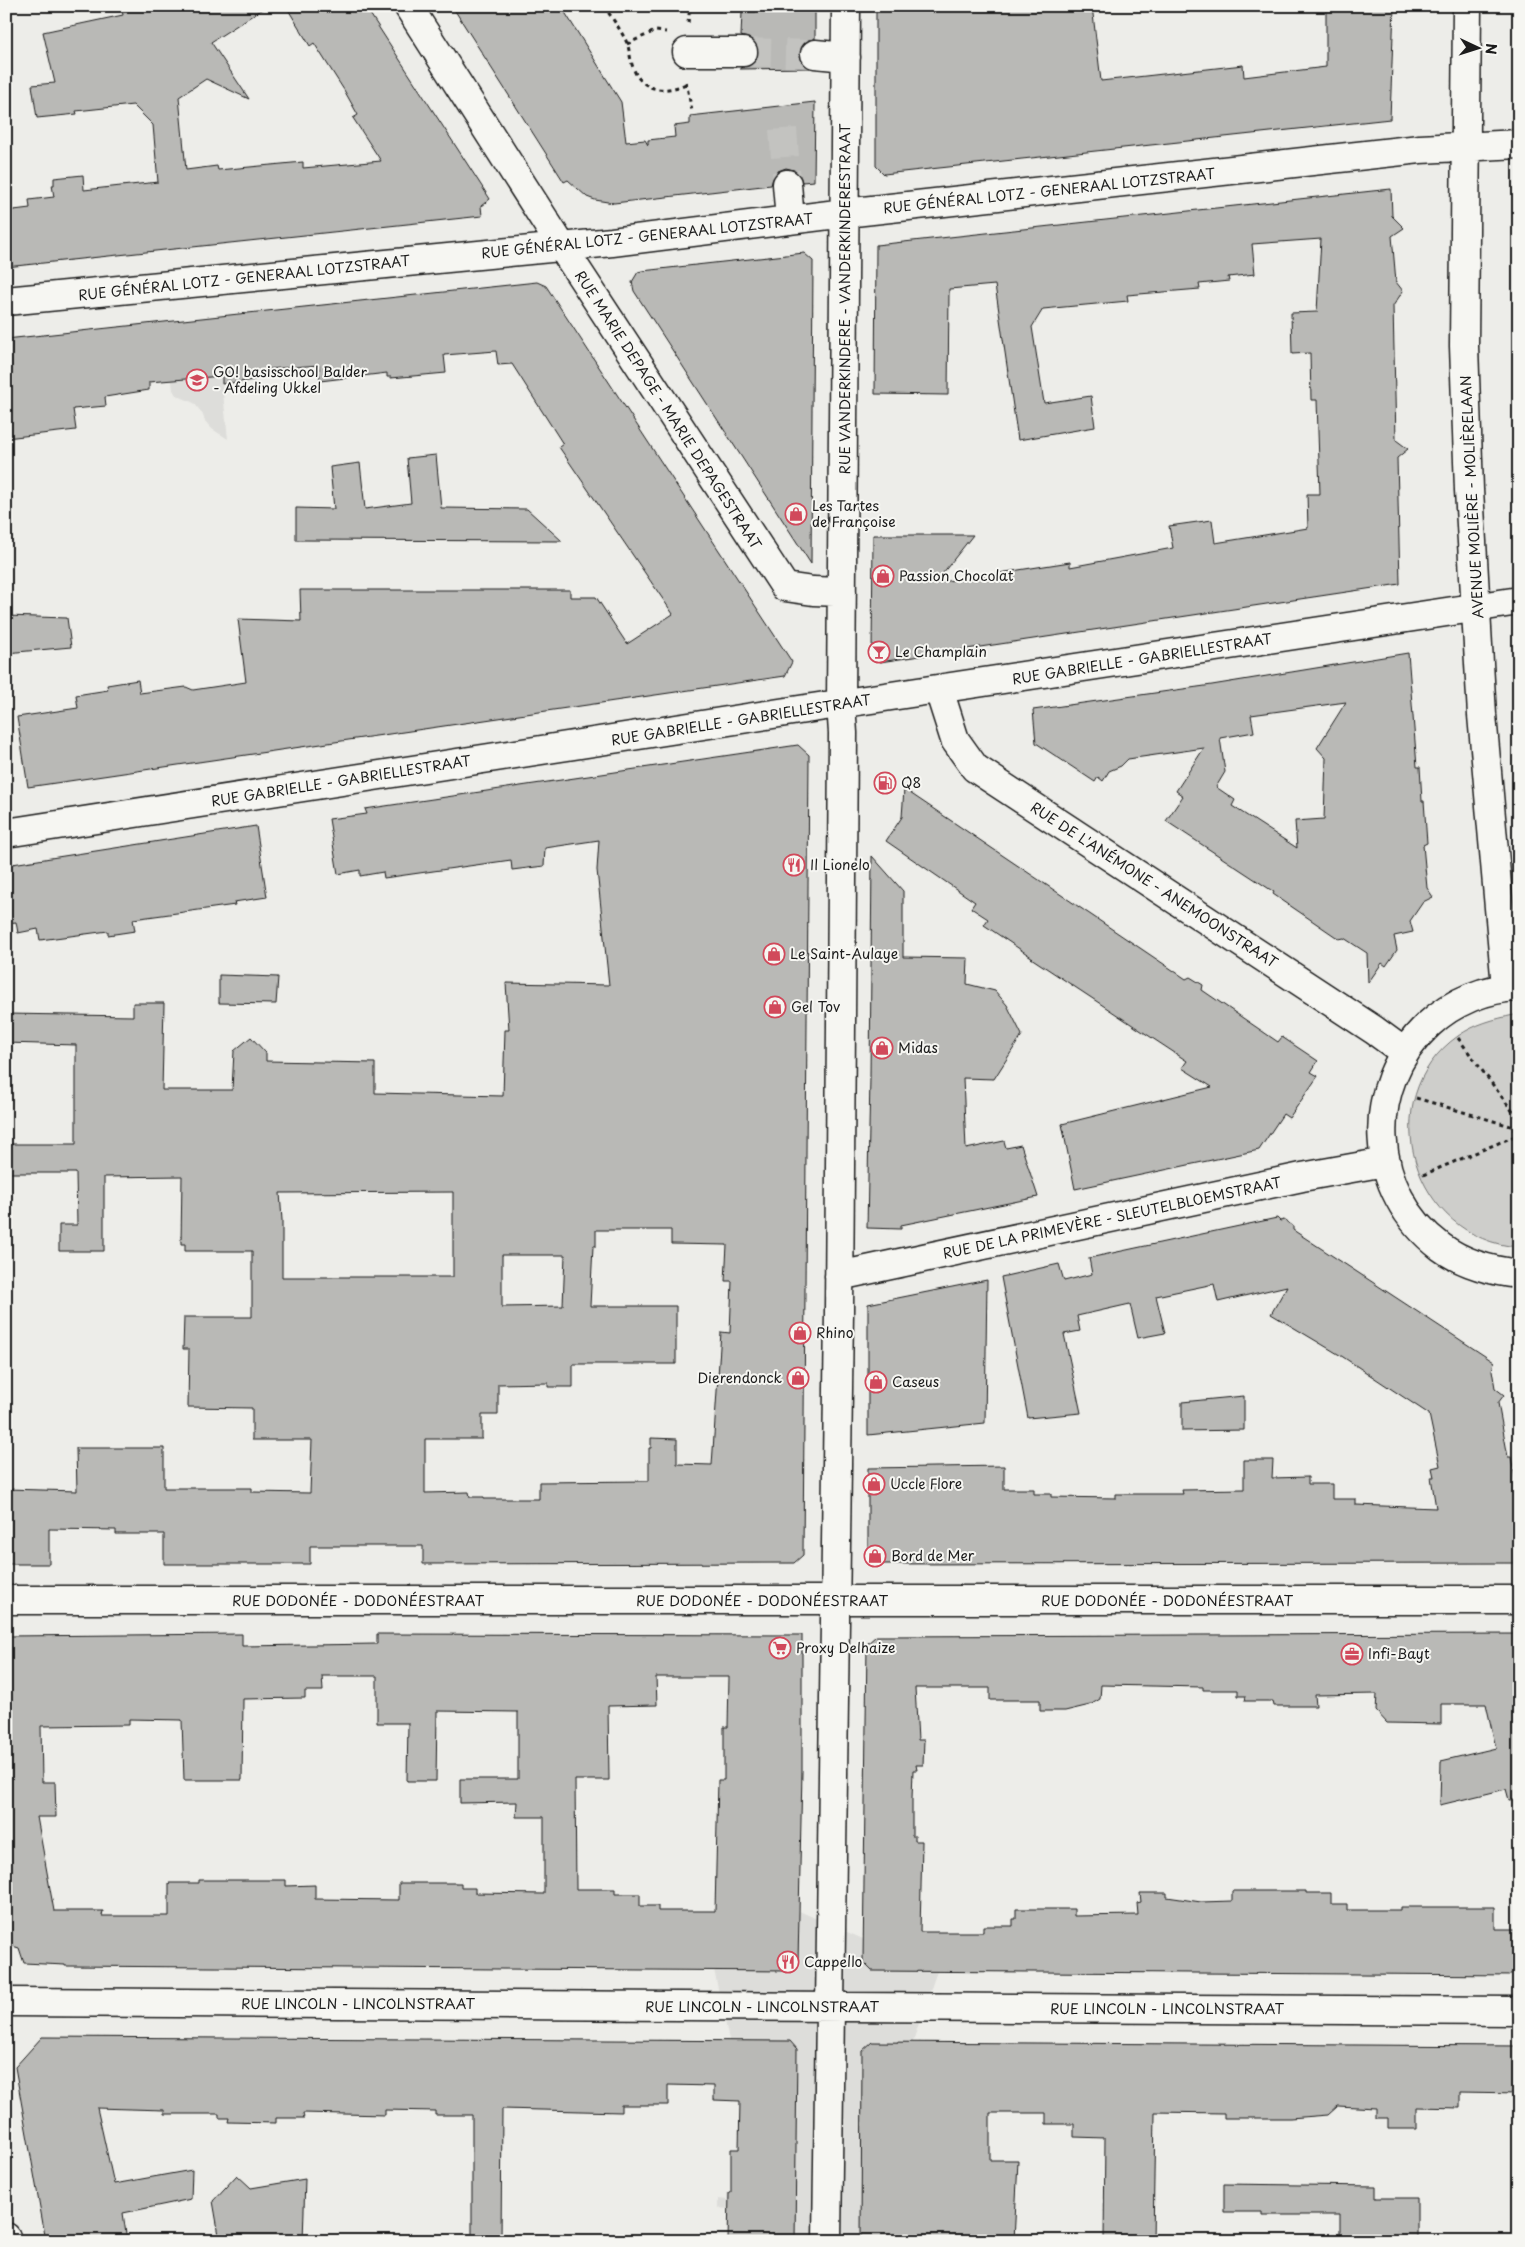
<svg xmlns="http://www.w3.org/2000/svg" width="1525" height="2247" font-family="'Playpen Sans',sans-serif">
<style>
.built{fill:#ddddda}
.green{fill:#cececb;stroke:#757574}
.building{fill:#b9b9b6;stroke:#1c1c1c;fill-rule:evenodd}
.lines{fill:none;stroke-linecap:round;stroke-linejoin:round}
.minor-tunnel{stroke:#c3c3c0;stroke-width:28;stroke-dasharray:28 14;stroke-linecap:butt}
.minor-casing{stroke:#1c1c1c;stroke-width:31}
.path{stroke:#1c1c1c;stroke-width:3;stroke-dasharray:4 4;stroke-linecap:butt}
.minor{stroke:#f6f6f2;stroke-width:28}
.labels{text-anchor:middle;stroke-width:4;stroke-linejoin:round;paint-order:stroke}
.street-label{font-size:14px;fill:#1c1c1c;stroke:#f6f6f2}
.poi-label{font-size:14px;fill:#1c1c1c;stroke:#f6f6f2;text-anchor:start}
</style>
<rect width="100%" height="100%" fill="#edede9"/>
<filter id="ink" filterUnits="userSpaceOnUse"><feTurbulence type="fractalNoise" baseFrequency=".02" numOctaves="2"/><feDisplacementMap in="SourceGraphic" scale="10" xChannelSelector="R" yChannelSelector="G"/><feConvolveMatrix kernelMatrix="1 2 1 2 8 2 1 2 1" color-interpolation-filters="sRGB"/></filter>
<g filter="url(#ink)">
<path class="built" d="M 215,316 L 222,384 L 228,439 L 212,429 L 205,421 L 202,413 L 194,403 L 176,395 L 173,390 L 165,322 Z
M 715,1911 L 799,1911 L 863,1939 L 937,1940 L 937,1971 L 913,2041 L 914,2054 L 985,2160 L 1018,2160 L 1014,2241 L 728,2241 L 729,2209 L 718,2208 L 718,2199 L 727,2200 L 727,2193 L 748,2194 L 731,2155 L 731,2149 L 739,2149 L 739,2137 L 750,2138 L 714,1970 Z"/>
<path class="green" d="M 1514,1015 L 1519,1015 L 1519,1247 C 1413,1240 1370,1098 1458,1036 C 1475,1024 1494,1019 1514,1015 Z"/>
<path class="building" d="M 121,6 L 267,6 L 211,42 L 249,99 L 206,79 L 179,97 L 186,170 L 217,166 L 218,170 L 303,162 L 303,168 L 381,161 L 353,118 L 358,115 L 344,90 L 314,43 L 310,46 L 286,6 L 365,6 L 490,199 L 481,206 L 482,216 L 6,267 L 6,211 L 30,208 L 29,200 L 54,197 L 52,185 L 54,185 L 54,178 L 83,175 L 84,190 L 158,182 L 153,125 L 133,105 L 76,111 L 77,114 L 37,118 L 32,85 L 55,83 L 43,32 L 123,15 Z
M 452,6 L 561,6 L 621,102 L 626,142 L 645,140 L 648,145 L 648,140 L 675,137 L 674,126 L 690,124 L 690,116 L 815,102 L 814,181 L 802,182 L 800,175 L 794,170 L 786,168 L 778,171 L 773,178 L 771,185 L 614,203 L 595,200 L 587,197 L 568,180 L 564,182 Z
M 756,6 L 815,6 L 815,39 L 808,40 L 803,45 L 799,53 L 801,61 L 810,68 L 740,69 L 740,68 L 751,65 L 757,59 L 759,52 L 757,45 L 751,39 L 741,36 L 742,12 L 756,12 Z
M 876,6 L 1092,6 L 1101,81 L 1243,65 L 1244,77 L 1326,67 L 1326,6 L 1394,6 L 1390,119 L 884,174 L 876,166 Z
M 1391,189 L 1392,216 L 1404,228 L 1392,236 L 1396,282 L 1403,291 L 1393,306 L 1396,440 L 1408,449 L 1397,458 L 1400,584 L 880,662 L 872,654 L 873,535 L 973,535 L 935,583 L 1070,562 L 1070,567 L 1173,548 L 1169,526 L 1212,520 L 1215,543 L 1308,528 L 1307,494 L 1320,494 L 1317,400 L 1311,400 L 1310,353 L 1292,354 L 1291,313 L 1317,312 L 1321,239 L 1252,244 L 1255,274 L 1228,277 L 1229,281 L 1199,284 L 1200,289 L 1127,295 L 1128,301 L 1043,309 L 1032,327 L 1044,403 L 1091,396 L 1095,427 L 1018,440 L 995,285 L 949,289 L 948,395 L 875,394 L 876,245 Z
M 804,253 L 813,261 L 811,564 L 634,291 L 632,282 L 638,272 L 642,271 Z
M 537,282 L 546,286 L 792,662 L 785,676 L 28,787 L 17,717 L 78,708 L 76,695 L 108,690 L 107,685 L 138,680 L 140,693 L 186,687 L 193,690 L 246,682 L 238,619 L 301,621 L 300,590 L 570,590 L 570,597 L 596,597 L 627,644 L 673,614 L 559,447 L 563,444 L 512,364 L 498,365 L 496,351 L 444,355 L 446,373 L 391,378 L 391,377 L 387,377 L 387,373 L 320,381 L 319,365 L 269,369 L 269,373 L 255,374 L 255,380 L 222,384 L 222,376 L 149,382 L 149,390 L 105,397 L 106,406 L 73,409 L 76,430 L 6,438 L 6,339 Z
M 436,455 L 441,508 L 527,509 L 562,541 L 296,540 L 296,508 L 334,509 L 330,467 L 360,463 L 365,509 L 411,503 L 407,458 Z
M 6,616 L 67,618 L 71,647 L 6,653 Z
M 1408,653 L 1417,767 L 1420,767 L 1422,801 L 1424,801 L 1427,843 L 1423,845 L 1427,888 L 1433,897 L 1423,902 L 1410,921 L 1413,932 L 1394,936 L 1397,950 L 1386,966 L 1382,963 L 1368,983 L 1367,953 L 1344,938 L 1339,939 L 1273,894 L 1274,892 L 1166,821 L 1183,796 L 1176,791 L 1204,748 L 1128,759 L 1121,766 L 1109,771 L 1103,781 L 1098,777 L 1095,782 L 1036,743 L 1033,710 L 1212,685 ZM 1346,702 L 1317,748 L 1326,758 L 1324,819 L 1295,821 L 1297,848 L 1232,806 L 1235,800 L 1216,787 L 1225,772 L 1220,738 L 1254,732 L 1251,715 Z
M 798,745 L 809,755 L 803,1555 L 794,1563 L 423,1564 L 423,1546 L 310,1546 L 310,1564 L 164,1564 L 164,1534 L 116,1534 L 116,1530 L 49,1529 L 49,1564 L 6,1564 L 6,1489 L 77,1491 L 76,1448 L 164,1448 L 164,1488 L 252,1488 L 252,1492 L 310,1493 L 312,1440 L 252,1440 L 252,1408 L 188,1407 L 189,1349 L 183,1349 L 184,1317 L 252,1317 L 252,1251 L 185,1251 L 185,1244 L 181,1244 L 182,1176 L 104,1177 L 104,1251 L 59,1251 L 59,1225 L 77,1225 L 76,1173 L 6,1173 L 6,1144 L 76,1144 L 76,1045 L 6,1043 L 6,1014 L 133,1016 L 133,1003 L 164,1003 L 162,1090 L 232,1090 L 234,1051 L 251,1037 L 266,1053 L 266,1061 L 375,1063 L 375,1093 L 503,1096 L 505,1030 L 509,1030 L 506,983 L 609,985 L 597,870 L 599,840 L 545,848 L 544,866 L 512,870 L 511,860 L 384,878 L 383,872 L 360,876 L 360,870 L 338,874 L 329,819 L 367,814 L 365,809 ZM 453,1192 L 453,1277 L 282,1277 L 282,1220 L 280,1193 ZM 596,1230 L 671,1230 L 671,1244 L 727,1245 L 725,1281 L 732,1281 L 730,1333 L 721,1332 L 712,1465 L 677,1464 L 677,1439 L 651,1438 L 651,1448 L 649,1448 L 649,1481 L 539,1482 L 539,1499 L 484,1499 L 484,1497 L 470,1497 L 469,1492 L 425,1493 L 425,1439 L 482,1439 L 482,1415 L 498,1415 L 498,1384 L 548,1383 L 548,1387 L 573,1387 L 573,1364 L 676,1364 L 676,1306 L 590,1306 L 593,1246 L 596,1246 ZM 502,1255 L 565,1255 L 563,1306 L 502,1307 Z
M 904,789 L 1186,979 L 1190,977 L 1203,985 L 1202,990 L 1278,1042 L 1282,1037 L 1318,1061 L 1311,1072 L 1318,1076 L 1289,1118 L 1283,1114 L 1259,1150 L 1075,1189 L 1062,1124 L 1212,1087 L 1182,1068 L 1187,1061 L 1031,958 L 1033,958 L 984,925 L 988,919 L 971,908 L 975,902 L 886,841 L 902,817 Z
M 256,826 L 267,897 L 234,902 L 235,905 L 133,919 L 135,931 L 108,935 L 108,931 L 40,940 L 38,929 L 18,933 L 16,922 L 6,923 L 6,865 Z
M 872,856 L 903,891 L 903,957 L 968,958 L 967,984 L 995,991 L 1007,1005 L 1022,1035 L 994,1079 L 963,1078 L 966,1149 L 1004,1141 L 1006,1148 L 1021,1145 L 1038,1197 L 901,1225 L 901,1229 L 867,1228 L 870,1078 Z
M 219,975 L 278,977 L 276,1004 L 219,1003 Z
M 1277,1218 L 1280,1221 L 1284,1220 L 1293,1226 L 1293,1230 L 1494,1362 L 1492,1370 L 1495,1388 L 1504,1395 L 1498,1403 L 1508,1457 L 1511,1457 L 1515,1478 L 1519,1517 L 1519,1563 L 868,1564 L 868,1468 L 1004,1466 L 1004,1489 L 1034,1489 L 1034,1494 L 1051,1494 L 1051,1497 L 1116,1498 L 1116,1494 L 1183,1494 L 1182,1490 L 1244,1489 L 1244,1460 L 1273,1460 L 1272,1478 L 1308,1477 L 1308,1484 L 1332,1484 L 1332,1499 L 1356,1499 L 1356,1505 L 1436,1508 L 1431,1477 L 1434,1477 L 1432,1468 L 1440,1466 L 1429,1414 L 1343,1357 L 1271,1314 L 1287,1286 L 1218,1302 L 1214,1284 L 1156,1296 L 1165,1333 L 1138,1338 L 1130,1304 L 1077,1316 L 1080,1331 L 1064,1334 L 1081,1413 L 1028,1418 L 1001,1277 L 1059,1264 L 1064,1281 L 1092,1274 L 1089,1258 Z
M 987,1280 L 985,1423 L 868,1435 L 868,1304 Z
M 1244,1396 L 1244,1430 L 1182,1431 L 1182,1402 Z
M 242,1634 L 242,1646 L 377,1644 L 377,1634 L 802,1635 L 802,1771 L 798,1962 L 790,1971 L 65,1966 L 65,1965 L 24,1963 L 19,1948 L 6,1944 L 6,1636 ZM 322,1676 L 377,1676 L 377,1723 L 408,1723 L 407,1781 L 436,1781 L 437,1711 L 518,1712 L 518,1779 L 460,1779 L 460,1803 L 517,1802 L 516,1817 L 544,1817 L 544,1894 L 475,1893 L 475,1888 L 461,1888 L 461,1883 L 399,1883 L 399,1900 L 315,1899 L 315,1885 L 286,1886 L 286,1880 L 199,1880 L 199,1883 L 169,1883 L 169,1916 L 102,1916 L 103,1911 L 54,1911 L 37,1817 L 56,1817 L 55,1782 L 42,1782 L 41,1726 L 129,1725 L 129,1719 L 182,1720 L 184,1780 L 242,1780 L 243,1699 L 305,1698 L 305,1691 L 323,1691 ZM 656,1677 L 729,1677 L 728,1727 L 724,1727 L 724,1780 L 718,1780 L 715,1911 L 658,1911 L 658,1906 L 640,1906 L 640,1894 L 615,1894 L 615,1889 L 576,1889 L 575,1780 L 609,1780 L 608,1706 L 657,1705 Z
M 1519,1634 L 1519,1799 L 1509,1800 L 1506,1789 L 1440,1805 L 1441,1761 L 1496,1748 L 1486,1704 L 1441,1704 L 1441,1724 L 1387,1723 L 1376,1711 L 1377,1694 L 1315,1695 L 1316,1706 L 1274,1706 L 1273,1701 L 1245,1701 L 1246,1696 L 1238,1696 L 1238,1690 L 1203,1690 L 1203,1687 L 1101,1685 L 1100,1699 L 1090,1705 L 1065,1711 L 1040,1711 L 1040,1700 L 990,1700 L 990,1688 L 915,1688 L 918,1740 L 924,1740 L 923,1765 L 916,1765 L 917,1770 L 913,1770 L 912,1799 L 912,1836 L 915,1836 L 915,1841 L 922,1841 L 920,1932 L 983,1932 L 983,1926 L 1013,1926 L 1013,1919 L 1016,1919 L 1016,1909 L 1074,1909 L 1074,1916 L 1138,1915 L 1137,1903 L 1141,1902 L 1140,1893 L 1167,1893 L 1167,1897 L 1201,1902 L 1232,1901 L 1232,1891 L 1306,1891 L 1306,1893 L 1331,1893 L 1331,1904 L 1347,1904 L 1347,1910 L 1401,1910 L 1401,1907 L 1495,1907 L 1495,1929 L 1518,1929 L 1519,1975 L 872,1971 L 863,1962 L 867,1644 L 876,1636 Z
M 42,2037 L 790,2041 L 797,2049 L 795,2241 L 728,2241 L 729,2193 L 731,2193 L 731,2149 L 739,2149 L 740,2101 L 714,2100 L 714,2086 L 668,2085 L 668,2105 L 621,2105 L 621,2112 L 502,2109 L 501,2241 L 472,2241 L 472,2115 L 435,2115 L 435,2111 L 385,2110 L 385,2115 L 303,2113 L 304,2118 L 276,2118 L 276,2123 L 228,2122 L 229,2118 L 219,2118 L 219,2114 L 164,2114 L 164,2110 L 97,2108 L 114,2184 L 192,2170 L 191,2199 L 123,2213 L 127,2241 L 46,2241 L 15,2067 Z
M 872,2042 L 1519,2046 L 1519,2093 L 1460,2092 L 1460,2108 L 1417,2107 L 1417,2129 L 1388,2129 L 1388,2118 L 1376,2118 L 1376,2108 L 1338,2106 L 1328,2115 L 1290,2118 L 1224,2118 L 1224,2113 L 1155,2112 L 1153,2241 L 1104,2241 L 1105,2138 L 1074,2137 L 1074,2124 L 1046,2124 L 1046,2113 L 990,2113 L 990,2160 L 1018,2160 L 1014,2241 L 861,2241 L 862,2051 Z
M 237,2175 L 251,2188 L 305,2179 L 303,2241 L 220,2241 L 213,2201 Z
M 1224,2184 L 1376,2186 L 1376,2198 L 1417,2198 L 1417,2241 L 1340,2241 L 1340,2215 L 1262,2215 L 1262,2212 L 1224,2212 Z"/>
<g class="lines">
<path class="minor-tunnel" d="M 743,52 L 815,54
M 783,129 L 787,184"/>
<g class="minor-casing">
<path id="minor" d="M 408,6 L 562,247 L 785,587 L 813,591 L 842,592
M 1467,6 L 1464,346 L 1469,490 L 1482,715 L 1506,987
M 687,52 L 743,52
M 815,54 L 846,57
M 787,184 L 790,220
M 6,301 L 612,242 L 845,213 L 1420,149 L 1519,144
M 939,690 L 955,740 L 975,768 L 1374,1030 L 1404,1052
M 6,833 L 812,708 L 1519,601
M 1519,987 C 1486,988 1454,1001 1429,1024 C 1362,1086 1368,1192 1441,1247 C 1464,1264 1491,1271 1519,1274
M 839,1276 L 1302,1177 L 1385,1162
M 6,1600 L 1519,1600
M 6,2002 L 1519,2011
M 6,2237 L 7,2241
M 827,2241 L 839,1311 L 843,733 L 841,704 L 846,6"/>
</g>
<path class="path" d="M 604,6 C 612,18 621,30 627,43 C 630,51 630,61 634,70 C 643,92 667,93 686,84
M 688,23 L 690,6
M 627,44 L 655,31 L 666,32
M 686,82 L 692,111
M 1458,1038 L 1519,1120
M 1416,1098 L 1514,1127
M 1519,1120 L 1514,1130 L 1519,1141
M 1423,1175 L 1515,1136
M 1517,1245 L 1519,1220"/>
<use href="#minor" class="minor"/>
</g>
</g>
<defs>
<g id="school-ring" transform="scale(1.125)"><circle r="9.5" fill="#f6f6f2" stroke="#d1495b" stroke-width="1.5"/><path d="M0-5L7-2L0 1L-7-2ZM-4 1L0 2.5L4 1V4Q0 6-4 4Z" fill="#d1495b"/></g>
<g id="shop-ring" transform="scale(1.125)"><circle r="9.5" fill="#f6f6f2" stroke="#d1495b" stroke-width="1.5"/><path d="M-5-2.5h2.3a2.7 3.5 0 0 1 5.4 0H5L5.5 6h-11ZM-1.5-2.5h3a1.5 2.3 0 0 0-3 0Z" fill="#d1495b"/></g>
<g id="bar-ring" transform="scale(1.125)"><circle r="9.5" fill="#f6f6f2" stroke="#d1495b" stroke-width="1.5"/><path d="M-6-5H6L.8 .8V4.5H3.5V6h-7V4.5H-.8V.8Z" fill="#d1495b"/></g>
<g id="fuel-ring" transform="scale(1.125)"><circle r="9.5" fill="#f6f6f2" stroke="#d1495b" stroke-width="1.5"/><path d="M-5.5-6h7V0h2V4h1.3V-2.5L3-4.5l.8-.8L6-3V5H2.5V1h-1V6h-7ZM-4.2-4.7v3.2H.2V-4.7Z" fill="#d1495b"/></g>
<g id="restaurant-ring" transform="scale(1.125)"><circle r="9.5" fill="#f6f6f2" stroke="#d1495b" stroke-width="1.5"/><path d="M-5-6h1v4h1v-4h1v4h1v-4h1v5L-1.5 .5V6h-2V.5L-5-1ZM5-6V6H3V1.5H1.5Q1.5-4 5-6Z" fill="#d1495b"/></g>
<g id="supermarket-ring" transform="scale(1.125)"><circle r="9.5" fill="#f6f6f2" stroke="#d1495b" stroke-width="1.5"/><path d="M-6-5.5h2.5l.6 2H6L4.5 2H-2.5L-4.4-4H-6ZM-1.5 3.2a1.3 1.3 0 1 0 .1 0ZM3 3.2a1.3 1.3 0 1 0 .1 0Z" fill="#d1495b"/></g>
<g id="office-ring" transform="scale(1.125)"><circle r="9.5" fill="#f6f6f2" stroke="#d1495b" stroke-width="1.5"/><path d="M-6-3h4V-5.5h4V-3h4V5H-6ZM-1-4.5V-3h2v-1.5ZM-6 0V1H6V0Z" fill="#d1495b"/></g>
</defs>
<g fill-rule="evenodd">
<use href="#school-ring" x="197" y="380"/>
<use href="#shop-ring" x="796" y="514"/>
<use href="#shop-ring" x="883" y="576"/>
<use href="#bar-ring" x="879" y="652"/>
<use href="#fuel-ring" x="885" y="783"/>
<use href="#restaurant-ring" x="794" y="865"/>
<use href="#shop-ring" x="774" y="954"/>
<use href="#shop-ring" x="775" y="1007"/>
<use href="#shop-ring" x="882" y="1048"/>
<use href="#shop-ring" x="800" y="1333"/>
<use href="#shop-ring" x="798" y="1378"/>
<use href="#shop-ring" x="876" y="1382"/>
<use href="#shop-ring" x="874" y="1484"/>
<use href="#shop-ring" x="875" y="1556"/>
<use href="#supermarket-ring" x="780" y="1648"/>
<use href="#office-ring" x="1352" y="1654"/>
<use href="#restaurant-ring" x="788" y="1962"/>
</g>
<g class="labels">
<g class="street-label">
<text transform="translate(1049 191) rotate(-6)" y="5">RUE GÉNÉRAL LOTZ - GENERAAL LOTZSTRAAT</text>
<text transform="translate(647 236) rotate(-6)" y="5">RUE GÉNÉRAL LOTZ - GENERAAL LOTZSTRAAT</text>
<text transform="translate(244 278) rotate(-6)" y="5">RUE GÉNÉRAL LOTZ - GENERAAL LOTZSTRAAT</text>
<text transform="translate(845 299) rotate(-90)" y="5">RUE VANDERKINDERE - VANDERKINDERESTRAAT</text>
<text transform="translate(668 410) rotate(57)" y="5">RUE MARIE DEPAGE - MARIE DEPAGESTRAAT</text>
<text transform="translate(1472 497) rotate(-93)" y="5">AVENUE MOLIÈRE - MOLIÈRELAAN</text>
<text transform="translate(1142 659) rotate(-9)" y="5">RUE GABRIELLE - GABRIELLESTRAAT</text>
<text transform="translate(741 720) rotate(-9)" y="5">RUE GABRIELLE - GABRIELLESTRAAT</text>
<text transform="translate(341 781) rotate(-9)" y="5">RUE GABRIELLE - GABRIELLESTRAAT</text>
<text transform="translate(1154 885) rotate(33)" y="5">RUE DE L'ANÉMONE - ANEMOONSTRAAT</text>
<text transform="translate(1112 1218) rotate(-12)" y="5">RUE DE LA PRIMEVÈRE - SLEUTELBLOEMSTRAAT</text>
<text x="358" y="1606">RUE DODONÉE - DODONÉESTRAAT</text>
<text x="762" y="1606">RUE DODONÉE - DODONÉESTRAAT</text>
<text x="1167" y="1606">RUE DODONÉE - DODONÉESTRAAT</text>
<text x="358" y="2009">RUE LINCOLN - LINCOLNSTRAAT</text>
<text x="762" y="2012">RUE LINCOLN - LINCOLNSTRAAT</text>
<text x="1167" y="2014">RUE LINCOLN - LINCOLNSTRAAT</text>
</g>
<g class="poi-label">
<text x="213" y="377">GO! basisschool Balder<tspan x="213" dy="16">- Afdeling Ukkel</tspan></text>
<text x="812" y="511">Les Tartes<tspan x="812" dy="16">de Françoise</tspan></text>
<text x="899" y="581">Passion Chocolat</text>
<text x="895" y="657">Le Champlain</text>
<text x="901" y="788">Q8</text>
<text x="810" y="870">Il Lionelo</text>
<text x="790" y="959">Le Saint-Aulaye</text>
<text x="791" y="1012">Gel Tov</text>
<text x="898" y="1053">Midas</text>
<text x="816" y="1338">Rhino</text>
<text x="782" y="1383" text-anchor="end">Dierendonck</text>
<text x="892" y="1387">Caseus</text>
<text x="890" y="1489">Uccle Flore</text>
<text x="891" y="1561">Bord de Mer</text>
<text x="796" y="1653">Proxy Delhaize</text>
<text x="1368" y="1659">Infi-Bayt</text>
<text x="804" y="1967">Cappello</text>
</g>
</g>
<rect width="1525" height="2247" fill="none" stroke="#f6f6f2" stroke-width="25"/>
<rect x="12" y="12" width="1500" height="2222" fill="none" stroke="#1c1c1c" stroke-width="2" filter="url(#ink)"/>
<g transform="translate(1478 48) rotate(94)" stroke="#f6f6f2" stroke-width="4" paint-order="stroke">
<path d="M0-4L9 19L0 12L-9 19Z" fill="#1c1c1c"/>
<text y="-8" font-size="14" font-weight="bold" text-anchor="middle" fill="#1c1c1c">N</text>
</g>
</svg>
